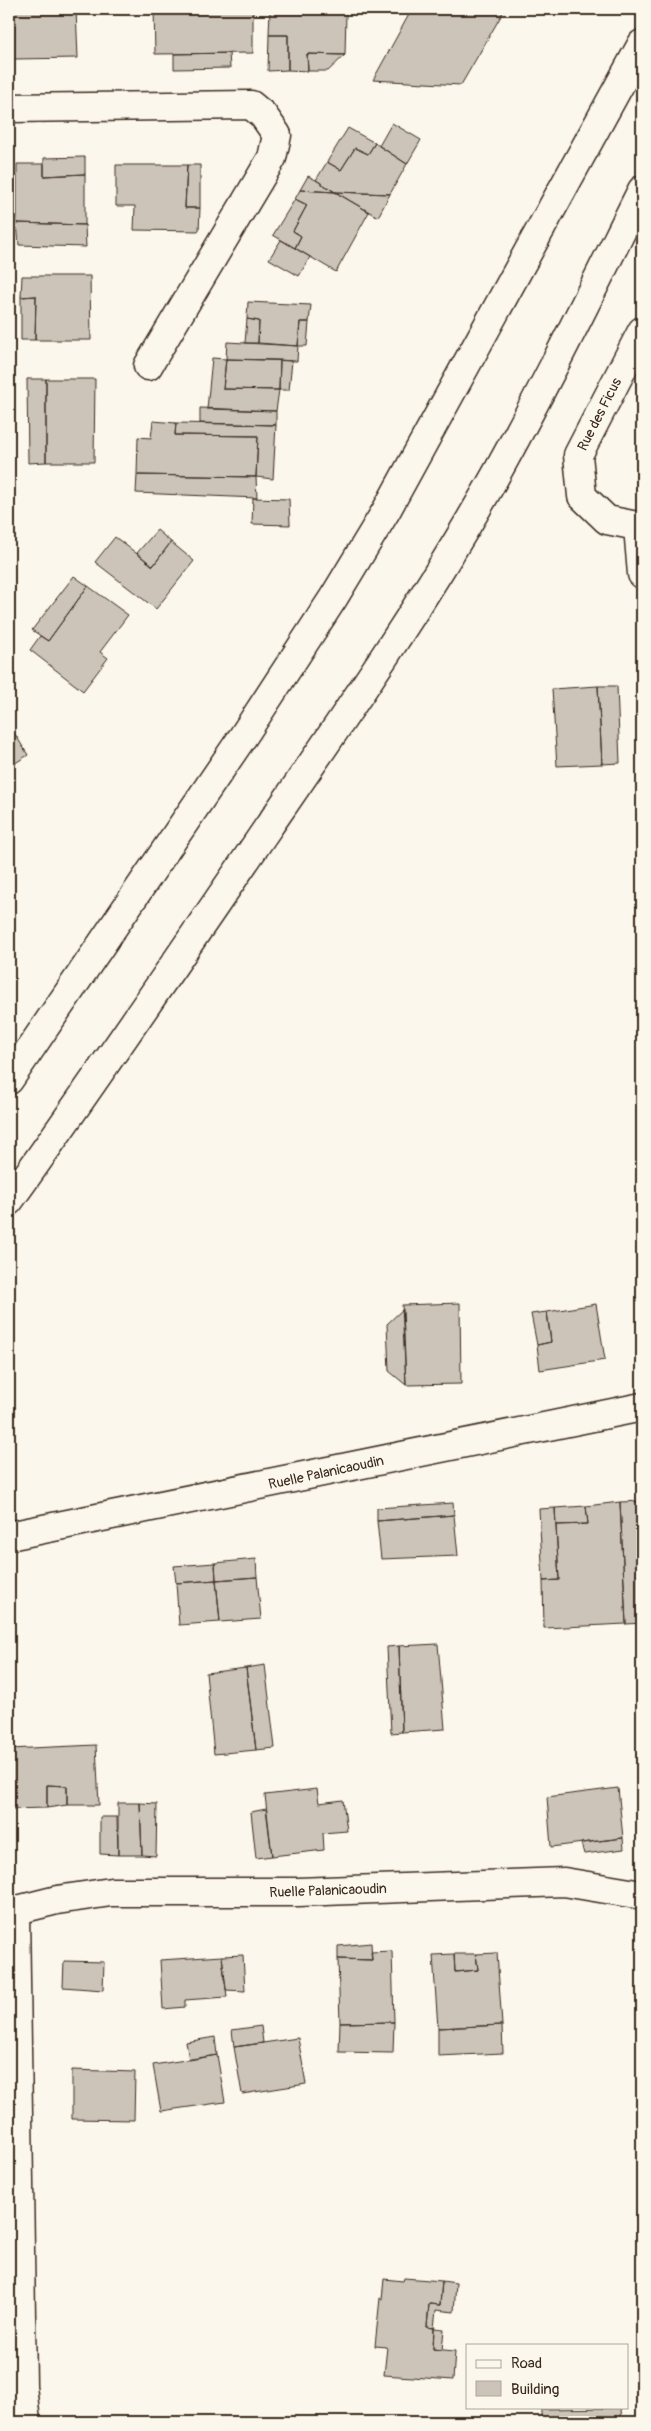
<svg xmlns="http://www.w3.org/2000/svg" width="651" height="2431" font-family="Pangolin,sans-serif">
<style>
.building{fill:#ccc4b9;stroke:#3b2a1e}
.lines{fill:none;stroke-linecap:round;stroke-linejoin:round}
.minor-casing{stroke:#3b2a1e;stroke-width:31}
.trunk-casing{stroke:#3b2a1e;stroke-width:31}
.minor{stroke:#fbf7ec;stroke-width:28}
.trunk{stroke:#fbf7ec;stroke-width:28}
.labels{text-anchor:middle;stroke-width:5;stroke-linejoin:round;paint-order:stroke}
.street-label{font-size:14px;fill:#3b2a1e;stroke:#fbf7ec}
</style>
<rect width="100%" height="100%" fill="#fbf7ec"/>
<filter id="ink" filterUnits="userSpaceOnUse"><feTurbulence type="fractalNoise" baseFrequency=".02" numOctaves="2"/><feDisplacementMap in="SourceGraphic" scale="10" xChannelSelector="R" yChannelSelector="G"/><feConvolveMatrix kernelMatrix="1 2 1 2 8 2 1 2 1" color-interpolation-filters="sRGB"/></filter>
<g filter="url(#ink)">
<path class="building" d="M 14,9 L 76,9 L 78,58 L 14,59 Z
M 154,9 L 253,9 L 253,53 L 155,54 Z
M 270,9 L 310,9 L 310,12 L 346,12 L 345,55 L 307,54 L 308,71 L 288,70 L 288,35 L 269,35 Z
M 412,9 L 505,9 L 461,85 L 373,80 Z
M 269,35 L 288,35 L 288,70 L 268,71 Z
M 229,53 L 230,68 L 174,69 L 174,54 Z
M 307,54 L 345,55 L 328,71 L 308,71 Z
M 392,123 L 421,140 L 407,164 L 379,146 Z
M 348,128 L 375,143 L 368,154 L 355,148 L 341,170 L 327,162 Z
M 375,143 L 407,164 L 390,194 L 335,192 L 316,180 L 327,162 L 341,170 L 355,148 L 368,154 Z
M 85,157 L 85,174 L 44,176 L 44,158 Z
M 17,164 L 44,164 L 44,176 L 85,174 L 85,225 L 17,223 Z
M 116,165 L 187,165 L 185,208 L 200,208 L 199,231 L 134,230 L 135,206 L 116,206 Z
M 187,165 L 200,165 L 200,208 L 185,208 Z
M 308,176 L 316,180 L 335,192 L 300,190 Z
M 300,190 L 335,192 L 369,212 L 336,272 L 295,248 L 301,236 L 293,231 L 307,205 L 295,199 Z
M 335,192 L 390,194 L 378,217 Z
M 295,199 L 307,205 L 293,231 L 301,236 L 295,248 L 273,235 Z
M 17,223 L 85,225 L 86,247 L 19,245 Z
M 281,240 L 310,257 L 299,276 L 269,259 Z
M 22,276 L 90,276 L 91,340 L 35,340 L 36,296 L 21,297 Z
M 36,296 L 35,340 L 21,340 L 21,297 Z
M 248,302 L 311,305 L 309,322 L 300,322 L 298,346 L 258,343 L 259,321 L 247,319 Z
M 247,319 L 259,321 L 258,343 L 245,343 Z
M 300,322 L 309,322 L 307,346 L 298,346 Z
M 227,342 L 298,346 L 297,361 L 226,359 Z
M 212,358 L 226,359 L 223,389 L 279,390 L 276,411 L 207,409 Z
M 226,359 L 280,360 L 279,390 L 223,389 Z
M 280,360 L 292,361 L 289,390 L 279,390 Z
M 27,379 L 46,379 L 46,462 L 28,463 Z
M 46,379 L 95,379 L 94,462 L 46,462 Z
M 200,408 L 276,411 L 276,425 L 200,423 Z
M 153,421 L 176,423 L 175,435 L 258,436 L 256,477 L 137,475 L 138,437 L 151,438 Z
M 176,423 L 276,425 L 273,479 L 256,477 L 258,436 L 175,435 Z
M 137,475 L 256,477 L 257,498 L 136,493 Z
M 253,498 L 289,499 L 290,525 L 252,524 Z
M 157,530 L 171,542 L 153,566 L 137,553 Z
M 115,537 L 153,566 L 171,542 L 194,561 L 156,609 L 95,562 Z
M 74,576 L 88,586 L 48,641 L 32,630 Z
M 88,586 L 128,615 L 100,652 L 108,658 L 83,691 L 30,650 L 40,636 L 48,641 Z
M 598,686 L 617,686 L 620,763 L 602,764 Z
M 598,686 L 602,764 L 557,766 L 552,689 Z
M 13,731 L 28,755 L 9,767 L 9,733 Z
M 460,1303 L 461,1384 L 406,1385 L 402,1305 Z
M 596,1304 L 605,1360 L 540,1370 L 537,1345 L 551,1342 L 547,1312 Z
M 403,1309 L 406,1385 L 389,1371 L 387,1324 Z
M 547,1312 L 551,1342 L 537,1345 L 531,1314 Z
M 642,1501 L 642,1623 L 626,1624 L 620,1502 Z
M 620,1502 L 626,1624 L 544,1628 L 543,1581 L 559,1580 L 556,1525 L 588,1524 L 586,1506 Z
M 453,1503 L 454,1515 L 377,1521 L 377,1508 Z
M 586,1506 L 588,1524 L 556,1525 L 555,1508 Z
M 555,1508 L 559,1580 L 543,1581 L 539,1509 Z
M 454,1515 L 458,1556 L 381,1559 L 377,1521 Z
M 256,1559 L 257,1577 L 216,1580 L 215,1563 Z
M 215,1563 L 216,1580 L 176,1583 L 174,1566 Z
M 257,1577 L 261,1619 L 220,1622 L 216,1580 Z
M 216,1580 L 220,1622 L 179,1625 L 176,1583 Z
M 438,1644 L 445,1729 L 402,1732 L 399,1646 Z
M 399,1646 L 402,1732 L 391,1733 L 387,1647 Z
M 265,1665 L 275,1748 L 256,1750 L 246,1668 Z
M 246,1668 L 256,1750 L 214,1754 L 206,1673 Z
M 96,1745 L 99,1805 L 67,1805 L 67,1786 L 47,1785 L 47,1808 L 9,1809 L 9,1749 Z
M 47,1785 L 67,1786 L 67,1805 L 47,1808 Z
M 618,1788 L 623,1838 L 551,1847 L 547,1797 Z
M 317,1789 L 319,1803 L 343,1800 L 347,1831 L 323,1833 L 324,1850 L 272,1856 L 265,1795 Z
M 118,1803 L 140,1803 L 142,1855 L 118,1855 Z
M 140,1803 L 157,1804 L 156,1856 L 142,1855 Z
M 266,1809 L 272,1856 L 256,1858 L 251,1812 Z
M 100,1817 L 117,1817 L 118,1855 L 100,1854 Z
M 623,1838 L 624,1849 L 584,1854 L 581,1843 Z
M 371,1943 L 372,1960 L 338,1959 L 338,1946 Z
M 392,1951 L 394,2022 L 340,2023 L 338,1959 L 372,1960 L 371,1952 Z
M 497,1953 L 502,2025 L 438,2028 L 433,1955 L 454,1954 L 455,1972 L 478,1970 L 476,1954 Z
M 454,1954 L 476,1954 L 478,1970 L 455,1972 Z
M 243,1955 L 245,1991 L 226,1990 L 222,1956 Z
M 222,1956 L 227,1997 L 185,2000 L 185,2007 L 163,2009 L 160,1960 Z
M 64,1961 L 104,1962 L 103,1990 L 63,1987 Z
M 394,2022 L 393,2053 L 339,2052 L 340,2023 Z
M 502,2025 L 503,2053 L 438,2056 L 438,2028 Z
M 261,2026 L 263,2043 L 234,2047 L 232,2030 Z
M 215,2037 L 217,2055 L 189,2060 L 186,2042 Z
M 298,2038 L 306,2084 L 242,2094 L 234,2047 Z
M 217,2055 L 225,2102 L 161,2111 L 153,2065 Z
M 72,2070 L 135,2072 L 134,2120 L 72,2119 Z
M 404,2278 L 442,2281 L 440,2305 L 429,2304 L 427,2327 L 434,2328 L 433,2349 L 455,2351 L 453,2380 L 384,2375 L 387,2347 L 375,2346 L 380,2298 L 382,2299 L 384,2279 L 403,2281 Z
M 442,2281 L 456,2283 L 454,2312 L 436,2310 L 434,2328 L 427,2327 L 429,2304 L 440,2305 Z
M 434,2328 L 444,2329 L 442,2350 L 433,2349 Z
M 621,2408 L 622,2422 L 541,2422 L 541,2409 Z"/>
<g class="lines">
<g class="minor-casing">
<path id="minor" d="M 9,108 L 251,105 L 263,115 L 277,135 L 272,158 L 148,366
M 642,331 L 578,455 L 582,496 L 607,520 L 642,527
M 638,527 L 642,574
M 9,1536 L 642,1407
M 9,1912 L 57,1900 L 111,1892 L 298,1892 L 564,1882 L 642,1895
M 15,1912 L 22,2386 L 26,2422"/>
</g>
<g class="trunk-casing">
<path id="trunk" d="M 9,1080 L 244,735 L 334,597 L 386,511 L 642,44
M 9,1201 C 97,1078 183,952 269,826 C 345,716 422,605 488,489 C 543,391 592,290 642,190"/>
</g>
<use href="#minor" class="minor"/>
<use href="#trunk" class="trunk"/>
</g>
</g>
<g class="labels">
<g class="street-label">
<text transform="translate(599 414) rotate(-63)" y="5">Rue des Ficus</text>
<text transform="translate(326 1472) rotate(-12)" y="5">Ruelle Palanicaoudin</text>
<text transform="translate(328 1890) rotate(-2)" y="5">Ruelle Palanicaoudin</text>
</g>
</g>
<rect width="651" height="2431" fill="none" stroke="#fbf7ec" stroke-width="30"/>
<rect x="15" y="15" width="621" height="2401" fill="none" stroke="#3b2a1e" stroke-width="2" filter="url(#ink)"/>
<rect x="466" y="2344" width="162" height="65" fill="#fbf7ec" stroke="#aea59a"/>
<rect x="476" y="2360" width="25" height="8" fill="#fbf7ec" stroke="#aea59a"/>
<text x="511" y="2368" font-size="15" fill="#3b2a1e">Road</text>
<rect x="476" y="2381" width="25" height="15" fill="#ccc4b9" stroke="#aea59a"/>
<text x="511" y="2394" font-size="15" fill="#3b2a1e">Building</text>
</svg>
